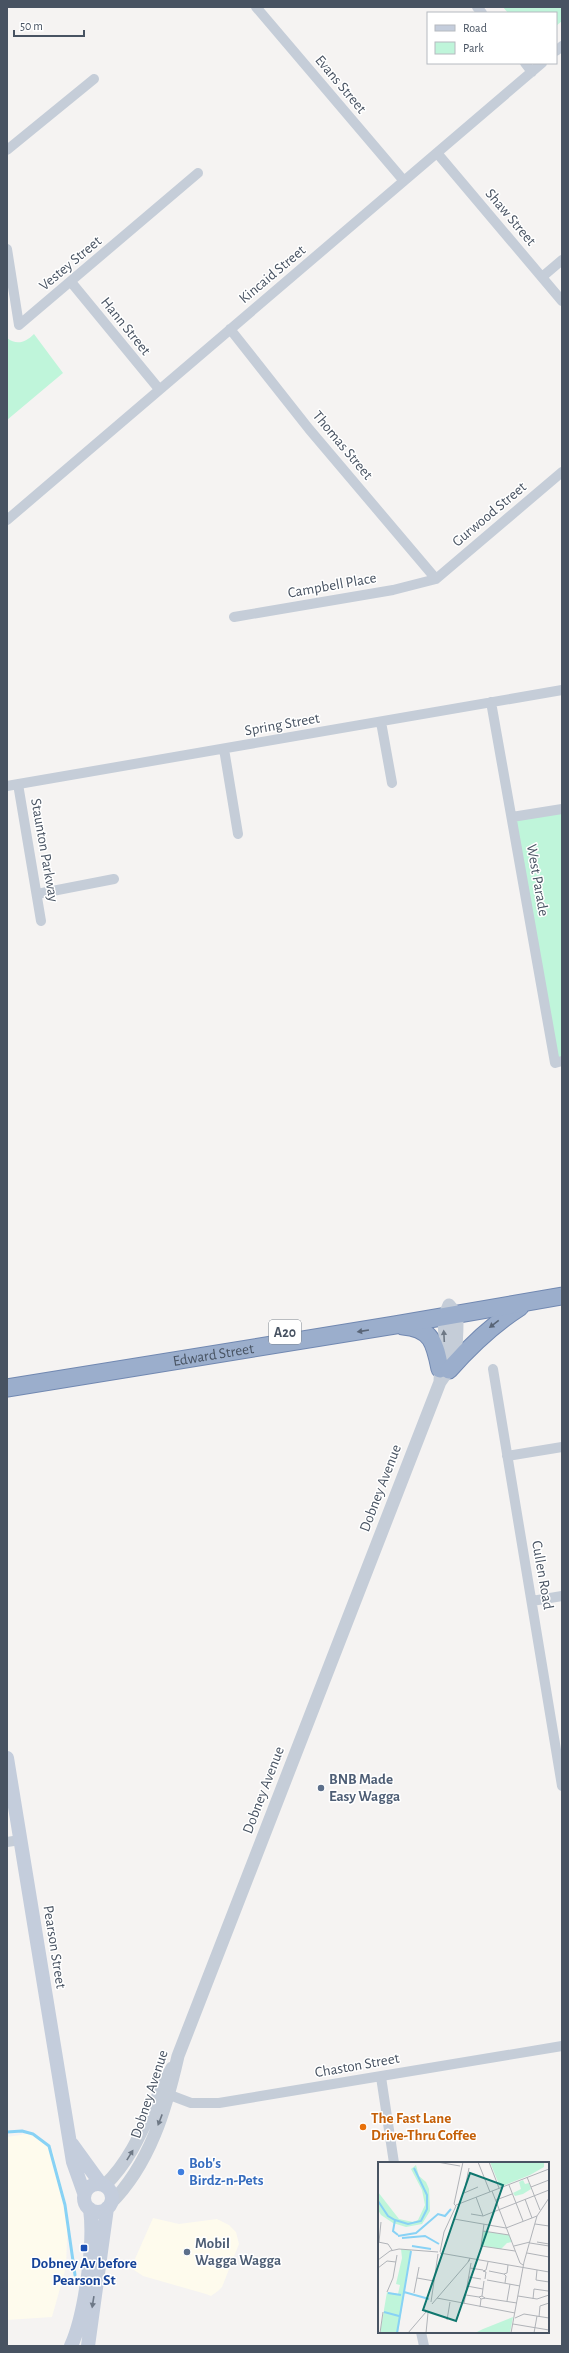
<svg xmlns="http://www.w3.org/2000/svg" width="569" height="2353" font-family="'Alegreya Sans',sans-serif">
<style>
.commercial{fill:#fefbed}
.green{fill:#bff5da}
.lines{fill:none;stroke-linecap:round;stroke-linejoin:round}
.stream{stroke:#88d2f5;stroke-width:3}
.trunk-casing{stroke:#7188b1;stroke-width:19}
.minor{stroke:#c5cdd8;stroke-width:10}
.tertiary{stroke:#c5cdd8;stroke-width:13}
.secondary{stroke:#c4cddc;stroke-width:14}
.trunk{stroke:#9baecc;stroke-width:17}
.oneway{fill:#596577}
.oneway2{fill:#6e7885}
.oneway3{fill:#6d7887}
.service-dot{fill:#5c6f8a;stroke:#fff;stroke-width:1.5}
.food-dot{fill:#e8710a;stroke:#fff;stroke-width:1.5}
.shop-dot{fill:#3f7fe0;stroke:#fff;stroke-width:1.5}
.transit-dot{fill:#1a4fb4;stroke:#fff;stroke-width:1.5}
.labels{text-anchor:middle;stroke-width:3;stroke-linejoin:round;paint-order:stroke}
.shield{fill:#fff;stroke:#7f8791;stroke-width:1}
.shield-label{font-size:14px;font-weight:bold;fill:#485362}
.street-label{font-size:15px;fill:#485362;stroke:#fff}
.service-label{font-size:15px;font-weight:bold;fill:#4e5e75;stroke:#fff;text-anchor:start}
.food-label{font-size:15px;font-weight:bold;fill:#c56008;stroke:#fff;text-anchor:start}
.shop-label{font-size:15px;font-weight:bold;fill:#366cbe;stroke:#fff;text-anchor:start}
.transit-label{font-size:15px;font-weight:bold;fill:#164399;stroke:#fff}
.inset-river{fill:none;stroke:#88d2f5;stroke-width:2}
.inset-road{fill:none;stroke:#b0b3b8;stroke-width:1}
.view{fill:#0f766e;fill-opacity:0.15;stroke:#0f766e;stroke-width:2}
.inset-edge{fill:none;stroke:#485362;stroke-width:2}
</style>
<rect width="100%" height="100%" fill="#f5f3f2"/>
<path class="commercial" d="M 33,2133 L 53,2152 L 66,2204 L 68,2213 L 66,2267 L 52,2317 L 7,2320 L 7,2137 Z
M 153,2218 L 179,2224 L 217,2219 L 229,2225 L 236,2232 L 239,2244 L 222,2287 L 218,2291 L 211,2296 L 206,2294 L 143,2276 L 131,2268 Z"/>
<path class="green" d="M 503,7 L 562,7 L 562,21 L 556,26 L 556,13 L 508,13 Z
M 34,334 L 63,373 L 7,420 L 7,338 C 17,346 26,342 34,334 Z
M 562,809 L 562,1061 L 555,1063 L 512,817 Z"/>
<g class="lines">
<path class="stream" d="M 7,2132 L 22,2131 L 33,2134 L 49,2146 L 65,2205 L 75,2275"/>
<g class="trunk-casing">
<g id="trunk">
<path d="M 403,1326 C 432,1328 435,1344 440,1369"/>
<path d="M 449,1370 C 471,1345 492,1325 520,1307"/>
<path id="s1" d="M 7,1388 L 395,1325 L 562,1296"/>
</g>
</g>
<path class="minor" d="M 256,7 L 404,181
M 477,7 L 482,13
M 556,51 L 562,46
M 525,63 L 532,72
M 7,150 L 94,79
M 437,153 L 562,301
M 7,249 L 19,325
M 542,277 L 562,260
M 71,282 L 159,389
M 19,325 L 198,173
M 230,329 L 309,429 L 436,579
M 7,520 L 542,63
M 234,617 L 393,590 L 436,579 L 562,472
M 491,702 L 555,1063 L 562,1061
M 381,722 L 392,783
M 224,749 L 238,834
M 18,784 L 41,921
M 7,786 L 562,690
M 512,817 L 562,809
M 37,894 L 114,879
M 493,1369 L 562,1786
M 507,1456 L 562,1447
M 532,1601 L 562,1596
M 7,1842 L 20,1840
M 381,2077 L 394,2163
M 162,2092 L 191,2103 L 219,2103 L 562,2046
M 421,2332 L 424,2346"/>
<path class="tertiary" d="M 105,2185 C 139,2152 149,2108 172,2068
M 110,2204 C 150,2164 166,2109 178,2056 L 440,1382 C 458,1359 457,1343 457,1315 L 449,1305 C 440,1323 447,1332 445,1351 C 444,1361 440,1370 440,1382"/>
<path class="secondary" d="M 7,1758 L 73,2162 L 84,2193
M 72,2144 L 101,2184
M84 2198a14 14 0 1 1 28 0a14 14 0 1 1-28 0Z
M 71,2346 C 85,2315 95,2243 90,2209
M 88,2346 L 107,2208"/>
<use href="#trunk" class="trunk"/>
</g>
<defs><path id="oneway-solid" d="M-6-.8H1V-3.2L6.5 0L1 3.2V.8H-6Z"/></defs>
<g class="oneway">
<use href="#oneway-solid" transform="translate(494 1324) rotate(142)"/>
<use href="#oneway-solid" transform="translate(363 1331) rotate(171)"/>
</g>
<g class="oneway2">
<use href="#oneway-solid" transform="translate(444 1336) rotate(-93)"/>
<use href="#oneway-solid" transform="translate(160 2120) rotate(111)"/>
<use href="#oneway-solid" transform="translate(130 2155) rotate(-58)"/>
</g>
<use class="oneway3" href="#oneway-solid" transform="translate(93 2302) rotate(99)"/>
<g class="service-dot">
<circle cx="321" cy="1788" r="4"/>
<circle cx="187" cy="2252" r="4"/>
</g>
<circle class="food-dot" cx="363" cy="2127" r="4"/>
<circle class="shop-dot" cx="181" cy="2172" r="4"/>
<rect class="transit-dot" x="80" y="2244" width="8" height="8" rx="2"/>
<g class="labels">
<rect class="shield" x="269" y="1320" width="32" height="24" rx="3"/>
<g class="shield-label">
<text x="285" y="1337">A20</text>
</g>
<g class="street-label">
<text transform="translate(341 84) rotate(50)" y="5">Evans Street</text>
<text transform="translate(511 217) rotate(50)" y="5">Shaw Street</text>
<text transform="translate(70 263) rotate(-40)" y="5">Vestey Street</text>
<text transform="translate(272 274) rotate(-40)" y="5">Kincaid Street</text>
<text transform="translate(126 326) rotate(51)" y="5">Hann Street</text>
<text transform="translate(343 445) rotate(50)" y="5">Thomas Street</text>
<text transform="translate(489 514) rotate(-40)" y="5">Gurwood Street</text>
<text transform="translate(332 585) rotate(-10)" y="5">Campbell Place</text>
<text transform="translate(282 724) rotate(-10)" y="5">Spring Street</text>
<text transform="translate(45 850) rotate(80)" y="5">Staunton Parkway</text>
<text transform="translate(538 880) rotate(80)" y="5">West Parade</text>
<text dy="5" stroke="none"><textPath href="#s1" startOffset="209">Edward Street</textPath></text>
<text transform="translate(380 1488) rotate(-69)" y="5">Dobney Avenue</text>
<text transform="translate(543 1575) rotate(80)" y="5">Cullen Road</text>
<text transform="translate(263 1790) rotate(-69)" y="5">Dobney Avenue</text>
<text transform="translate(55 1947) rotate(81)" y="5">Pearson Street</text>
<text transform="translate(357 2065) rotate(-10)" y="5">Chaston Street</text>
<text transform="translate(149 2094) rotate(-72)" y="5">Dobney Avenue</text>
</g>
<g class="service-label">
<text x="329" y="1784">BNB Made<tspan x="329" dy="17">Easy Wagga</tspan></text>
<text x="195" y="2248">Mobil<tspan x="195" dy="17">Wagga Wagga</tspan></text>
</g>
<g class="food-label">
<text x="371" y="2123">The Fast Lane<tspan x="371" dy="17">Drive-Thru Coffee</tspan></text>
</g>
<g class="shop-label">
<text x="189" y="2168">Bob's<tspan x="189" dy="17">Birdz-n-Pets</tspan></text>
</g>
<g class="transit-label">
<text x="84" y="2268">Dobney Av before<tspan x="84" dy="17">Pearson St</tspan></text>
</g>
</g>
<g transform="translate(378 2162)">
<rect width="171" height="171" fill="#f5f3f2"/>
<path d="M 112,0 L 166,0 L 166,5 L 152,13 L 122,25 ZM 38,3 L 41,14 L 48,20 L 51,27 L 52,49 L 44,62 L 28,65 L 15,61 L 3,53 L 0,48 L 0,30 L 21,57 L 35,60 L 40,58 L 47,43 L 44,28 L 33,7 ZM 145,18 L 147,22 L 151,21 L 153,27 L 145,32 L 137,34 L 135,31 L 143,27 L 141,20 ZM 105,69 L 131,73 L 134,80 L 129,81 L 123,87 L 103,84 ZM 23,87 L 33,88 L 20,171 L 2,171 L 9,130 L 20,132 L 22,123 L 18,122 L 24,96 ZM 135,155 L 132,171 L 97,171 L 105,167 Z" fill="#bff5da"/>
<path class="inset-river" d="M 0,39 L 10,54 L 17,58 L 30,62 L 43,59 L 49,47 L 49,33 L 36,6M 17,58 L 15,69 L 20,73M 20,74 L 38,71 L 60,52 L 67,54 L 73,47M 24,76 L 47,74 L 61,82M 34,84 L 53,87M 33,89 L 26,130 L 51,137M 10,131 L 23,133M 6,150 L 21,154M 19,171 L 26,130"/>
<path class="inset-road" d="M 59,0 L 82,4M 100,0 L 112,30M 111,0 L 121,26M 149,15 L 162,48M 131,23 L 145,59M 153,25 L 171,18M 114,29 L 142,101 L 145,103M 86,31 L 91,6M 86,31 L 100,25M 98,35 L 105,54M 147,37 L 154,56M 118,38 L 134,32M 76,42 L 78,44 L 76,42 L 85,0M 78,43 L 171,7M 93,52 L 105,54 L 171,28M 76,57 L 128,66M 106,62 L 103,84 L 137,89M 157,62 L 171,64M 128,66 L 159,54M 105,69 L 131,73M 0,80 L 10,82 L 14,88M 1,80 L 3,60M 159,80 L 171,82M 152,81 L 171,84M 136,84 L 152,80M 62,90 L 66,70 L 78,44M 62,91 L 171,110M 149,91 L 171,95M 0,98 L 12,89 L 21,87 L 60,90M 0,106 L 9,99 L 18,100M 92,106 L 105,108M 159,108 L 158,118 L 171,120M 111,109 L 126,112M 91,115 L 103,117M 39,116 L 56,119M 107,117 L 108,110 L 105,109 L 108,108 L 110,100M 109,118 L 142,124M 127,121 L 128,114 L 126,112 L 129,111 L 130,103M 89,124 L 105,127M 9,130 L 15,116 L 19,93M 36,131 L 41,105M 88,133 L 101,135M 140,134 L 159,137 L 171,133M 59,136 L 137,151M 106,136 L 139,141M 103,137 L 107,136 L 104,134 L 106,119M 155,137 L 156,127 L 170,129M 129,139 L 132,122M 53,140 L 60,92M 54,142 L 91,99 L 92,96 L 90,100M 86,142 L 93,101M 102,145 L 103,137 L 101,135 L 104,134M 161,155 L 162,144 L 171,141M 137,156 L 146,152 L 171,156M 69,158 L 72,140M 135,162 L 171,168M 2,171 L 5,150M 30,171 L 48,150M 48,171 L 50,151M 133,171 L 146,100 L 159,54 L 171,36M 156,171 L 159,154"/>
<path class="view" d="M 92,11 L 125,23 L 78,159 L 45,148 Z"/>
<rect width="171" height="171" class="inset-edge"/>
</g>
<rect width="569" height="2353" fill="none" stroke="#485362" stroke-width="16"/>
<rect x="427" y="12" width="130" height="52" fill="#ffffff" stroke="#b6bac0"/>
<rect x="435" y="25" width="20" height="6" fill="#c4cddc" stroke="#b6bac0"/>
<text x="463" y="32" font-size="12" fill="#485362">Road</text>
<rect x="435" y="42" width="20" height="12" fill="#bff5da" stroke="#b6bac0"/>
<text x="463" y="52" font-size="12" fill="#485362">Park</text>
<path d="M14 30v6h70v-6" fill="none" stroke="#485362" stroke-width="2"/>
<text x="20" y="30" font-size="12" fill="#485362" stroke="#ffffff" stroke-width="3" paint-order="stroke">50 m</text>
</svg>
